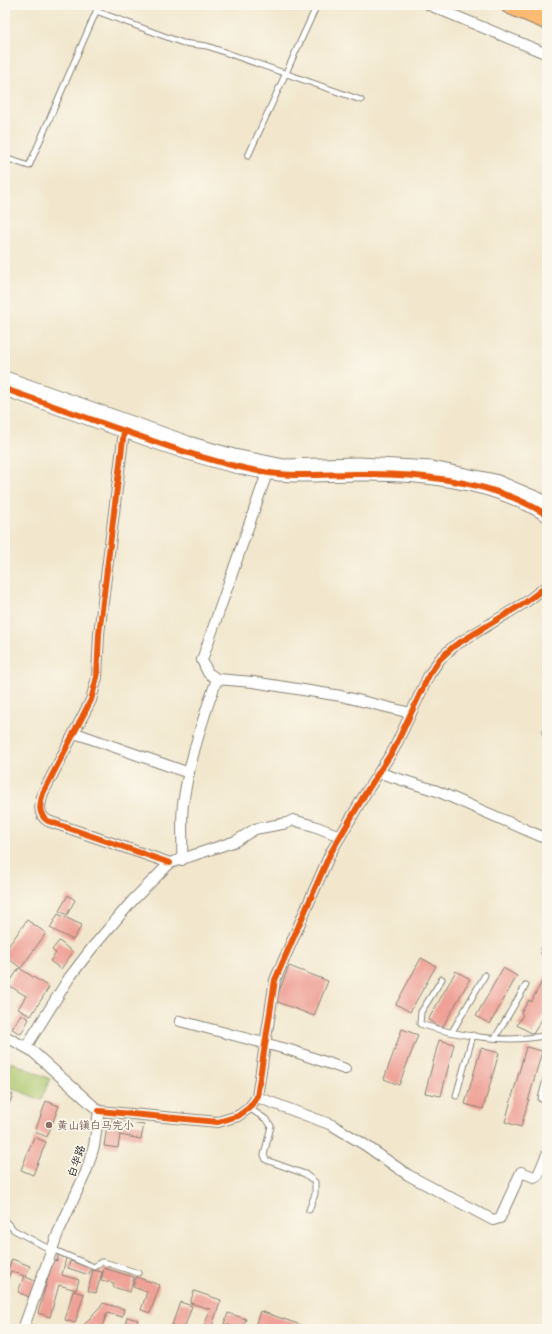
<svg xmlns="http://www.w3.org/2000/svg" width="552" height="1334" font-family="'Balsamiq Sans','LXGW WenKai TC',sans-serif">
<style>
.green{fill:#acc66c;stroke:#647144}
.building{fill:#efa197}
.lines{fill:none;stroke-linecap:round;stroke-linejoin:round}
.service-casing{stroke:#878274;stroke-width:7}
.minor-casing{stroke:#878274;stroke-width:12}
.tertiary-casing{stroke:#878274;stroke-width:15}
.primary-casing{stroke:#878274;stroke-width:19}
.service{stroke:#fff;stroke-width:5}
.minor{stroke:#fff;stroke-width:10}
.tertiary{stroke:#fff;stroke-width:13}
.primary{stroke:#ffbb71;stroke-width:17}
.cycleway-casing{stroke:#fbf7ec;stroke-width:8}
.cycleway{stroke:#e8590c;stroke-width:6}
.education-dot{fill:#8d6e63;stroke:#fbf7ec;stroke-width:1.5}
.labels{text-anchor:middle;stroke-width:3.5;stroke-linejoin:round;paint-order:stroke}
.education-label{font-size:11px;fill:#785e54;stroke:#fbf7ec;text-anchor:start}
.street-label{font-size:11px;fill:#1c1c1c;stroke:#fbf7ec}
</style>
<rect width="100%" height="100%" fill="#fbf7ec"/>
<filter id="ink" filterUnits="userSpaceOnUse"><feTurbulence type="fractalNoise" baseFrequency=".025" numOctaves="2"/><feDisplacementMap in="SourceGraphic" scale="8" xChannelSelector="R" yChannelSelector="G"/><feConvolveMatrix kernelMatrix="1 2 1 2 8 2 1 2 1" color-interpolation-filters="sRGB"/></filter>
<filter id="wash" filterUnits="userSpaceOnUse"><feTurbulence type="fractalNoise" baseFrequency=".012" numOctaves="4" result="noise"/><feDisplacementMap in="SourceGraphic" scale="16" xChannelSelector="R" yChannelSelector="G"/><feGaussianBlur stdDeviation="0.9" result="paint"/><feColorMatrix in="noise" values="0 0 0 0 0 0 0 0 0 0 0 0 0 0 0 0 0 1.4 0 .05"/><feComposite in="paint" operator="in"/></filter>
<g filter="url(#wash)">
<rect width="100%" height="100%" fill="#f2e7cd"/>
<path class="green" d="M 11,1062 L 50,1079 L 41,1100 L 5,1085 L 5,1077 Z"/>
<g id="blocks">
<path class="building" d="M 68,895 L 75,900 L 67,915 L 59,911 Z
M 58,914 L 82,925 L 73,940 L 50,928 Z
M 27,920 L 46,933 L 21,968 L 5,956 L 5,951 Z
M 59,941 L 73,952 L 61,969 L 50,961 L 56,953 L 52,950 Z
M 421,958 L 436,966 L 410,1012 L 396,1004 Z
M 289,966 L 328,981 L 314,1016 L 275,1001 Z
M 19,968 L 49,987 L 31,1016 L 18,1009 L 26,996 L 8,985 Z
M 503,968 L 517,976 L 490,1024 L 476,1016 Z
M 456,971 L 470,979 L 442,1028 L 428,1020 Z
M 547,972 L 547,1011 L 533,1034 L 517,1025 L 523,1015 L 521,1013 L 529,1000 L 531,1002 Z
M 21,1014 L 29,1019 L 21,1034 L 12,1029 Z
M 402,1029 L 418,1035 L 399,1085 L 384,1079 Z
M 439,1040 L 454,1044 L 441,1096 L 425,1093 Z
M 526,1047 L 542,1051 L 521,1127 L 505,1122 Z
M 481,1048 L 499,1053 L 483,1109 L 465,1104 Z
M 5,1091 L 13,1095 L 5,1113 Z
M 46,1101 L 59,1106 L 47,1137 L 35,1132 Z
M 108,1120 L 144,1125 L 141,1139 L 120,1135 L 118,1148 L 104,1146 Z
M 34,1137 L 46,1142 L 33,1175 L 21,1170 Z
M 58,1255 L 66,1258 L 62,1275 L 79,1280 L 76,1290 L 59,1285 L 50,1317 L 38,1313 L 53,1260 L 57,1261 Z
M 12,1259 L 30,1266 L 26,1277 L 35,1281 L 29,1297 L 18,1292 L 24,1276 L 11,1271 L 5,1285 L 5,1269 L 8,1270 Z
M 70,1261 L 91,1268 L 89,1275 L 68,1268 Z
M 104,1268 L 134,1277 L 130,1292 L 113,1287 L 114,1283 L 101,1280 Z
M 93,1270 L 102,1272 L 96,1293 L 88,1291 Z
M 136,1277 L 160,1285 L 150,1313 L 141,1310 L 147,1292 L 133,1287 Z
M 73,1291 L 84,1294 L 75,1323 L 65,1320 Z
M 194,1291 L 221,1300 L 211,1329 L 203,1329 L 210,1309 L 190,1303 Z
M 180,1302 L 192,1306 L 184,1329 L 173,1329 L 171,1328 Z
M 103,1303 L 124,1309 L 122,1317 L 107,1313 L 101,1329 L 82,1327 Z
M 260,1311 L 313,1329 L 254,1329 Z
M 228,1313 L 246,1319 L 242,1329 L 224,1324 Z
M 127,1317 L 138,1320 L 135,1329 L 124,1329 Z"/>
</g>
</g>
<g filter="url(#ink)">
<use href="#blocks" fill-opacity="0" stroke="#878274" stroke-width="1"/>
<g class="lines">
<g class="service-casing">
<path id="service" d="M 96,11 L 183,43 L 207,46 L 361,100
M 248,156 L 317,5
M 5,158 L 29,166 L 99,5
M 547,730 L 545,732 L 547,738
M 442,979 L 421,1012 L 420,1024 C 457,1036 509,1044 547,1035
M 452,1032 L 485,975
M 495,1038 L 526,985
M 456,1096 L 473,1035
M 541,1099 L 547,1075
M 249,1108 L 267,1120 L 271,1126 L 264,1155 L 266,1160 L 305,1174 L 315,1182 L 315,1194 L 309,1210
M 5,1221 L 14,1230 L 51,1250
M 52,1249 L 94,1267 L 101,1262 L 104,1262 L 138,1273"/>
</g>
<g class="minor-casing">
<path id="minor" d="M 429,5 L 547,54
M 124,431 L 99,634 L 97,677 L 91,700 L 43,793 C 40,804 37,814 48,821 L 170,863
M 267,473 L 202,660 L 208,673 L 217,679 L 253,682 L 341,696 L 411,713
M 75,733 L 189,773
M 380,773 L 437,791 L 547,839
M 182,860 C 183,842 181,822 183,804 C 189,762 202,720 217,679
M 546,951 L 547,950
M 180,1021 L 290,1050 L 345,1069
M 5,1036 L 32,1051 L 99,1111 L 94,1146 L 86,1172 L 58,1233 L 23,1329
M 26,1047 L 69,978 L 92,948 L 133,900 L 170,863 L 236,841 L 255,829 L 287,823 L 293,820 L 314,826 L 340,836
M 257,1097 L 332,1125 L 365,1145 L 408,1175 L 493,1220 L 500,1218 L 521,1172 L 534,1177 L 538,1175 L 547,1154
M 99,1111 L 218,1122 L 238,1116 L 249,1108 L 257,1097 L 275,980 L 330,854 L 365,794 L 394,749 L 429,675 L 440,659 L 454,646 L 526,602 L 547,586"/>
</g>
<g class="tertiary-casing">
<path id="tertiary" d="M 5,378 L 188,443 L 234,456 L 284,466 L 359,464 L 432,468 L 495,481 L 547,503
M 5,389 C 48,404 91,419 133,434 C 174,449 215,463 258,471 C 291,478 324,474 357,474 C 421,473 492,480 547,515"/>
</g>
<g class="primary-casing">
<path id="primary" d="M 509,5 L 547,21"/>
</g>
<use href="#service" class="service"/>
<use href="#minor" class="minor"/>
<use href="#tertiary" class="tertiary"/>
<use href="#primary" class="primary"/>
<g class="cycleway-casing">
<path id="cycleway" d="M 5,389 C 48,404 91,419 133,434 C 174,449 215,463 258,471 C 291,478 324,474 357,474 C 421,473 492,480 547,515
M 124,431 L 99,634 L 97,677 L 91,700 L 43,793 C 40,804 37,814 48,821 L 170,863
M 99,1111 L 218,1122 L 238,1116 L 249,1108 L 257,1097 L 275,980 L 330,854 L 365,794 L 394,749 L 429,675 L 440,659 L 454,646 L 526,602 L 547,586"/>
</g>
<use href="#cycleway" class="cycleway"/>
</g>
</g>
<circle class="education-dot" cx="49" cy="1125" r="4"/>
<g class="labels">
<g class="education-label">
<text x="57" y="1129">黄山镇白马完小</text>
</g>
<g class="street-label">
<text transform="translate(76 1161) rotate(-71)" y="4">白华路</text>
</g>
</g>
<rect width="552" height="1334" fill="none" stroke="#fbf7ec" stroke-width="20"/>
</svg>
